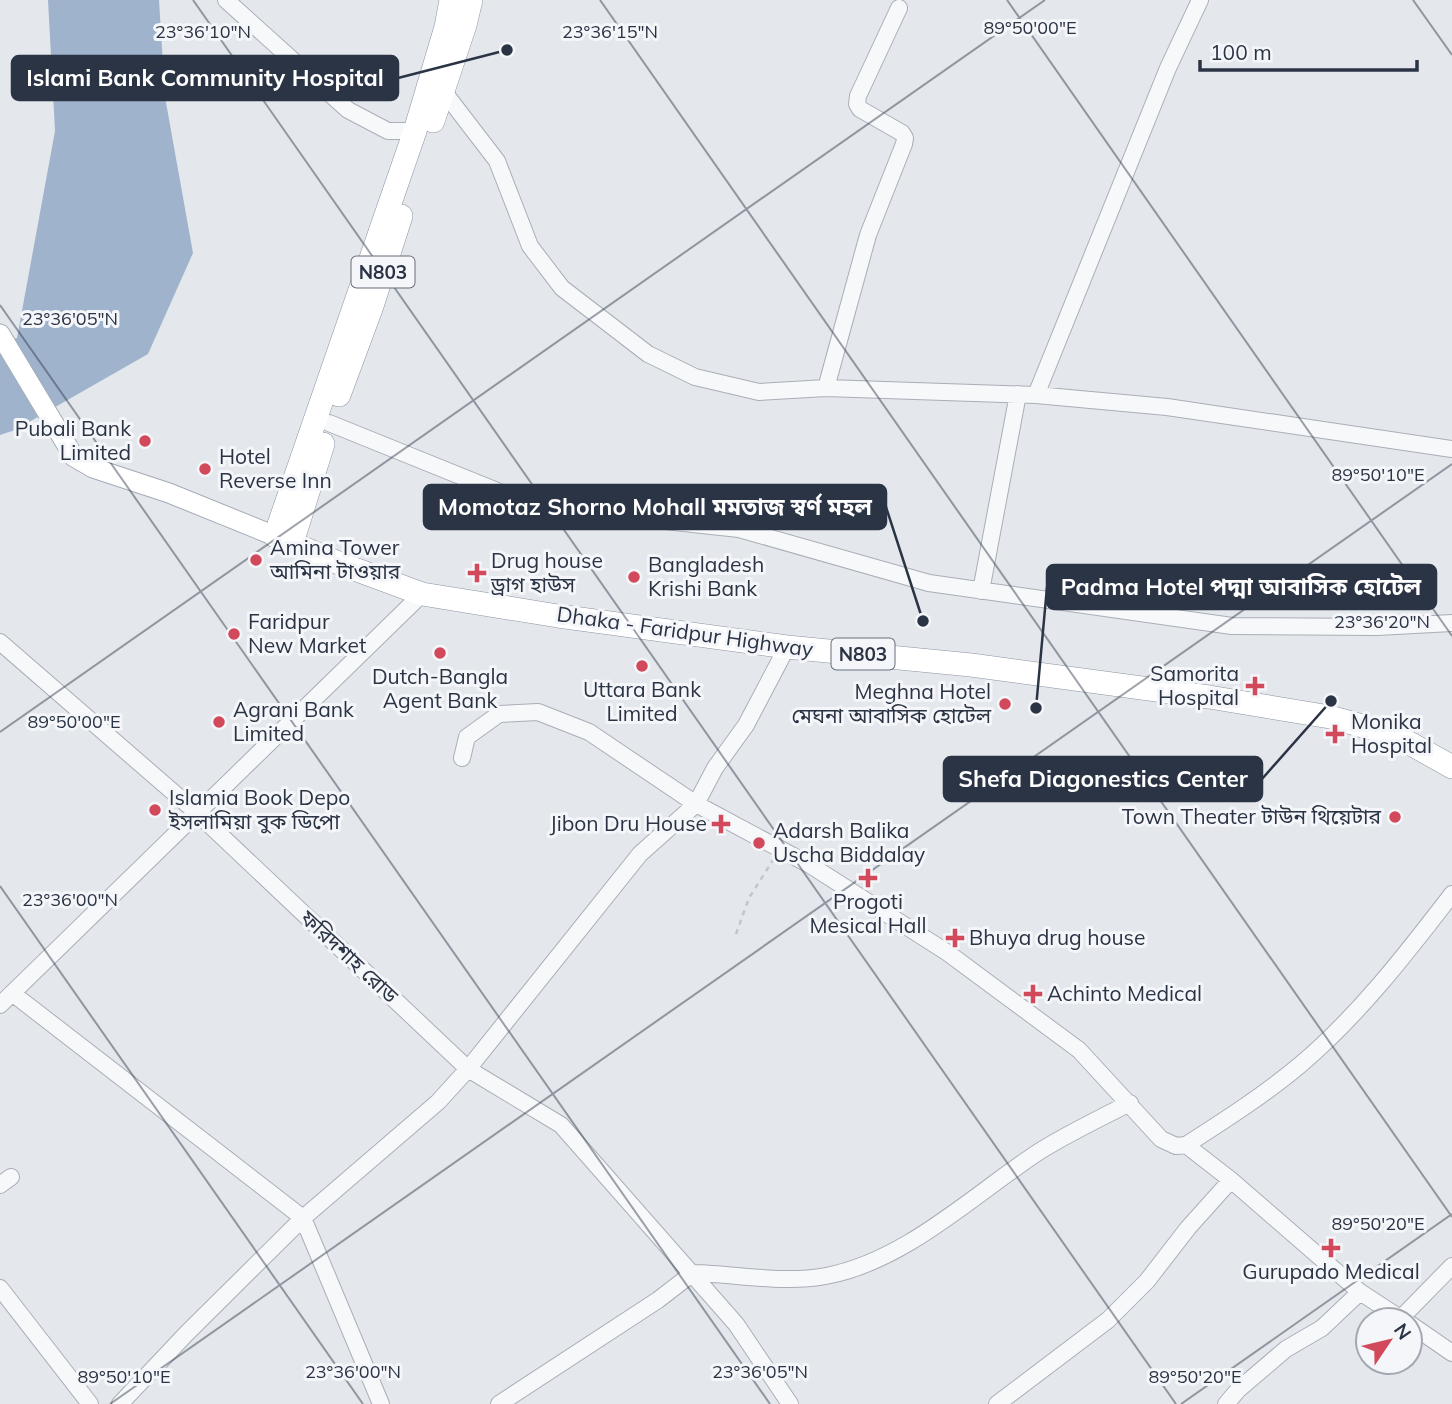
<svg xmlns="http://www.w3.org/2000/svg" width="1452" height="1404" font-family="Mulish,'Noto Sans Bengali',sans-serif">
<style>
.water{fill:#9fb4cc}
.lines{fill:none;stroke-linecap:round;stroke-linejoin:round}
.minor-casing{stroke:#a9aeb7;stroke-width:18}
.major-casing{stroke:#a3abb8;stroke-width:21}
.highway-casing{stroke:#8b94a3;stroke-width:24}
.path{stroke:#c2c5cb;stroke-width:2.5;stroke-dasharray:5 5;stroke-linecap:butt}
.minor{stroke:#f7f8fa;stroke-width:16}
.major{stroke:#fff;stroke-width:19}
.highway{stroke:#fff;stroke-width:23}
.ticks{fill:none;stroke:#2b3445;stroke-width:2;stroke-opacity:0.45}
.poi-dot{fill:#d1495b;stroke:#f4f6f9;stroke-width:2.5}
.labels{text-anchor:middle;stroke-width:6;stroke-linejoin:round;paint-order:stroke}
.shield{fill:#f4f6f9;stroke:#676e7b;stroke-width:2}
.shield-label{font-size:19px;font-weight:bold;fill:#2b3445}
.poi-label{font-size:21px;fill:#2b3445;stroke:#f4f6f9;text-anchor:start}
.street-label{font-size:21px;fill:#2b3445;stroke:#f4f6f9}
.ticks-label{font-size:18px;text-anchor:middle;fill:#2b3445;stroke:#f4f6f9;stroke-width:6;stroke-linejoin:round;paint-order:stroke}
.leader{fill:none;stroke:#2b3445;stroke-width:2.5}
.callout-dot{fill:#2b3445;stroke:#f4f6f9;stroke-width:2.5}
.callout{fill:#2b3445;stroke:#2b3445;stroke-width:2.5}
.callout-label{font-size:23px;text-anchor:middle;font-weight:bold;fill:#fff}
</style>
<rect width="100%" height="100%" fill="#e4e7ec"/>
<path class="water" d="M 48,0 L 159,0 L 165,97 L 193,253 L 148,354 L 15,430 L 0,435 L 0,344 L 17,338 L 55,131 Z"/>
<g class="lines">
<g class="minor-casing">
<path id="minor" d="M 226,0 L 348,110 L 388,131 L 415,131
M 438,89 L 444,92 L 497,161 L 530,246 L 562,288 L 648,354 L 695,377 L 759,392 L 826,388 L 1036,395 L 1167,407 L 1452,449
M 826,388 L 868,235 L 904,144 L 905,138 L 902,133 L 860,109 L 857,104 L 858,96 L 899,8
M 1036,395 L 1168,68 L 1200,0
M 329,423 L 537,507 L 739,529 L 929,583 L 1232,626 L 1377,627 L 1452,623
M 981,591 L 1018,394
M 0,642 L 196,812 L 468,1069 L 561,1125 L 736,1324 L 790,1404
M 462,758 L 467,737 L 499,714 L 538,712 L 589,732 L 696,804 L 810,865 L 948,953 L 1079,1050 L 1161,1139 L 1176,1146 L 1186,1145 L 1231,1180 L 1360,1292 L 1403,1320
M 12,993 L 303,1218 L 381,1404
M 0,1005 L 422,594
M 1186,1145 C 1225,1120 1264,1095 1300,1065 C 1358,1016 1406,954 1452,894
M 0,1185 L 11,1177
M 0,1288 L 90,1404
M 1401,1318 L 1452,1266
M 1410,1324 L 1452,1353
M 120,1404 L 186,1334 L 303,1218 L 438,1102 L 468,1069 L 640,854 L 696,804 L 715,768 L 746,725 L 787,647
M 499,1404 L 658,1300 L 693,1273 C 737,1274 782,1284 826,1276 C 906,1261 974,1194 1040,1151 C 1069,1133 1100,1118 1130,1103
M 997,1404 L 1108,1320 L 1147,1281 L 1188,1228 L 1231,1180
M 1226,1404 L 1238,1390 L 1286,1349 L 1322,1328 L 1360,1292"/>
</g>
<g class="major-casing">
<path id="major" d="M 0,334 L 74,457 L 93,468 L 169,493 L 275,536"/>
</g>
<g class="highway-casing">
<path id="highway" d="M 451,0 L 446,27 L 415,131 L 275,536 L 341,564 L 422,594 L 558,616 L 787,647 L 971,665 L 1209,697 L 1330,717 L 1395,735 L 1452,767
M 433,121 L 465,25 L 471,0
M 339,395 L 372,306 L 401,216
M 292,543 L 323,444"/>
</g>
<path class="path" d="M 736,934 L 749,898 L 773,860"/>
<use href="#minor" class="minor"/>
<use href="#major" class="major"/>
<use href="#highway" class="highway"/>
</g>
<path class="ticks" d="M 193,0 L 1176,1404M 600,0 L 1452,1217M 1007,0 L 1452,636M 1413,0 L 1452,55M 0,305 L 770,1404M 0,732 L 1045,0M 0,886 L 363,1404M 110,1404 L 1452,464M 1181,1404 L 1452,1214"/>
<g class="poi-dot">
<circle cx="145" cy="441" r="7"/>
<circle cx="205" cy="469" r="7"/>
<circle cx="256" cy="560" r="7"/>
<path d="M473.5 562.5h7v7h7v7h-7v7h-7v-7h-7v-7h7z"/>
<circle cx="634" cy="577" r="7"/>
<circle cx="234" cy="634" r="7"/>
<circle cx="440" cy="653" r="7"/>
<circle cx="642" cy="666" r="7"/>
<path d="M1251.5 675.5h7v7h7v7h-7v7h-7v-7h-7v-7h7z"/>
<circle cx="1005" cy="704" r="7"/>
<circle cx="219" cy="722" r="7"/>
<path d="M1331.5 723.5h7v7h7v7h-7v7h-7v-7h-7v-7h7z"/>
<circle cx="155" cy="810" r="7"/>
<circle cx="1395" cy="817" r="7"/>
<path d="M717.5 813.5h7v7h7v7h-7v7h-7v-7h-7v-7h7z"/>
<circle cx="759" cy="843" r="7"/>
<path d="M864.5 867.5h7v7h7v7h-7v7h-7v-7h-7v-7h7z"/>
<path d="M951.5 927.5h7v7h7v7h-7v7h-7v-7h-7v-7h7z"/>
<path d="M1029.5 983.5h7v7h7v7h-7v7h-7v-7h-7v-7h7z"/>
<path d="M1327.5 1237.5h7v7h7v7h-7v7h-7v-7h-7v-7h7z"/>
</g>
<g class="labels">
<g class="shield">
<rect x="351.5" y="256.5" width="63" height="31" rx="5"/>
<rect x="831.5" y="638.5" width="63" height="31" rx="5"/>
</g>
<g class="shield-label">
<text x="383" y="279">N803</text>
<text x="863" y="661">N803</text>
</g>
<g class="poi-label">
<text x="131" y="436" text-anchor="end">Pubali Bank<tspan x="131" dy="24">Limited</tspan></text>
<text x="219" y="464">Hotel<tspan x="219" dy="24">Reverse Inn</tspan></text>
<text x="270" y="555">Amina Tower<tspan x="270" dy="24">আমিনা টাওয়ার</tspan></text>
<text x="491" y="568">Drug house<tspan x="491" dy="24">ড্রাগ হাউস</tspan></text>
<text x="648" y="572">Bangladesh<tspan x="648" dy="24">Krishi Bank</tspan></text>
<text x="248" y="629">Faridpur<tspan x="248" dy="24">New Market</tspan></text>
<text x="1239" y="681" text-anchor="end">Samorita<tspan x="1239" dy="24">Hospital</tspan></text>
<text x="440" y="684" text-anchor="middle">Dutch-Bangla<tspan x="440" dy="24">Agent Bank</tspan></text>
<text x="642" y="697" text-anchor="middle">Uttara Bank<tspan x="642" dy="24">Limited</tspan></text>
<text x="991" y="699" text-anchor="end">Meghna Hotel<tspan x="991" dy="24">মেঘনা আবাসিক হোটেল</tspan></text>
<text x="233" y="717">Agrani Bank<tspan x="233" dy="24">Limited</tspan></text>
<text x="1351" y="729">Monika<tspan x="1351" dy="24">Hospital</tspan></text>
<text x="169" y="805">Islamia Book Depo<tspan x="169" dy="24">ইসলামিয়া বুক ডিপো</tspan></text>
<text x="1381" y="824" text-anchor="end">Town Theater টাউন থিয়েটার</text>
<text x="707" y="831" text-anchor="end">Jibon Dru House</text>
<text x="773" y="838">Adarsh Balika<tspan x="773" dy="24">Uscha Biddalay</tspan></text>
<text x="868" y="909" text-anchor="middle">Progoti<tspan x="868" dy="24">Mesical Hall</tspan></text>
<text x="969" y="945">Bhuya drug house</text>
<text x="1047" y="1001">Achinto Medical</text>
<text x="1331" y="1279" text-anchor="middle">Gurupado Medical</text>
</g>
<g class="street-label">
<text transform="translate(685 632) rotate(8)" y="7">Dhaka - Faridpur Highway</text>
<text transform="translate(349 957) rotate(43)" y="7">ফরিদশাহ রোড</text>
</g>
</g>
<g class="ticks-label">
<text x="1030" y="34">89°50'00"E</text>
<text x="203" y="38">23°36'10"N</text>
<text x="610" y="38">23°36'15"N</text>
<text x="70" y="325">23°36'05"N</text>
<text x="1378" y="481">89°50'10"E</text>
<text x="1382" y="628">23°36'20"N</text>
<text x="74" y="728">89°50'00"E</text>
<text x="70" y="906">23°36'00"N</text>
<text x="1378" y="1230">89°50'20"E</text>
<text x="353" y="1378">23°36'00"N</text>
<text x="760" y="1378">23°36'05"N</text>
<text x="124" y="1383">89°50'10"E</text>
<text x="1195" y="1383">89°50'20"E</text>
</g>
<path class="leader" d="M507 50L398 78M923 621L886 507M1036 708L1047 587M1331 701L1262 779"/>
<g class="callout-dot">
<circle cx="507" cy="50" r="7"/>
<circle cx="923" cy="621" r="7"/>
<circle cx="1036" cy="708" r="7"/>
<circle cx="1331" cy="701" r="7"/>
</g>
<g class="callout">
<rect x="12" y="56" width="386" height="44" rx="7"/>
<rect x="424" y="485" width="462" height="44" rx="7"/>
<rect x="1047" y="565" width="389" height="44" rx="7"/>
<rect x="944" y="757" width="318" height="44" rx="7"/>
</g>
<g class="callout-label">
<text x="205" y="86">Islami Bank Community Hospital</text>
<text x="655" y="515">Momotaz Shorno Mohall মমতাজ স্বর্ণ মহল</text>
<text x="1241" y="595">Padma Hotel পদ্মা আবাসিক হোটেল</text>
<text x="1103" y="787">Shefa Diagonestics Center</text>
</g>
<g transform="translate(1389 1341) rotate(55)"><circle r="33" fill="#f4f6f9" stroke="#a4a8b1" stroke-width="2"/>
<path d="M0-5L12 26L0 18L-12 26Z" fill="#d1495b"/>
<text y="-10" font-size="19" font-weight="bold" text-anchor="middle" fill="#2b3445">N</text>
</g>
<path d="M1200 60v10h217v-10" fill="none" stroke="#2b3445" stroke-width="3.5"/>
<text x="1210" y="60" font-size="21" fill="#2b3445" stroke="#f4f6f9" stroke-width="5" paint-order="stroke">100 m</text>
</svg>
